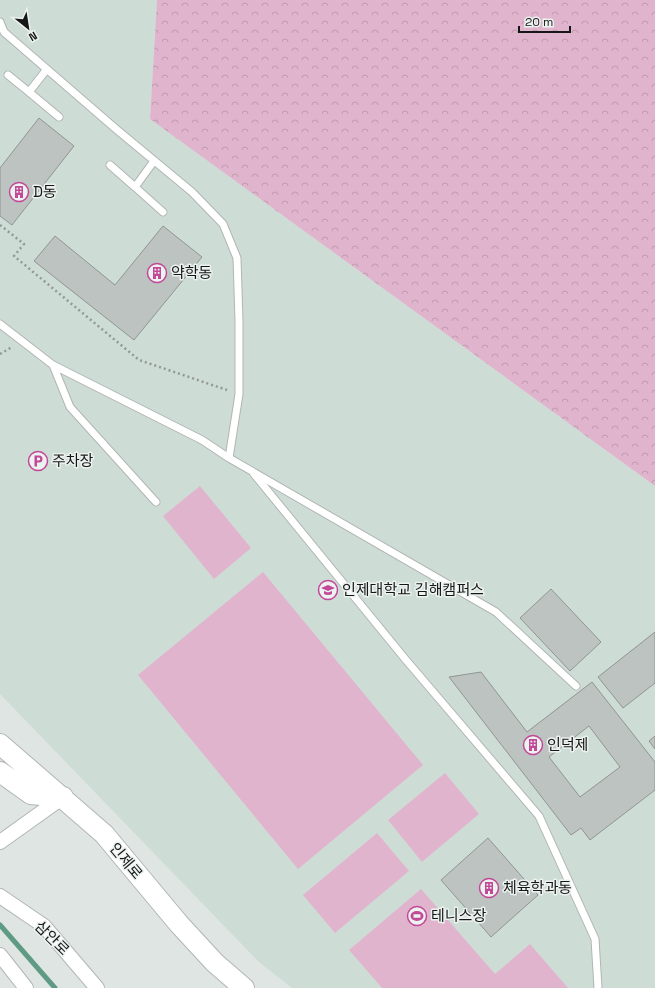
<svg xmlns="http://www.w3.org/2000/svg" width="655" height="988" font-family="'Space Grotesk','Noto Sans KR',sans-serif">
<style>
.built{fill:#cedcd6}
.forest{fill:url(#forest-crowns)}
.pitch{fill:#e1b4cd}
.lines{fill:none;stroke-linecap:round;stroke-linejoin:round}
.stream{stroke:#5f9a84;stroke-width:5}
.building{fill:#bdc3c0;stroke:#909593;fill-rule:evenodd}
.service-casing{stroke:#b1b6b4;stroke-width:9}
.minor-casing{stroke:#b1b6b4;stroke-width:16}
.secondary-casing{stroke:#b1b6b4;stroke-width:22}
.path{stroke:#939895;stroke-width:2.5;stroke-dasharray:2 3;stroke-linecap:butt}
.service{stroke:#fff;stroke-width:7}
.minor{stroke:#fff;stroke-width:14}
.secondary{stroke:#fff;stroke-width:20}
.labels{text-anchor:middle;stroke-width:3;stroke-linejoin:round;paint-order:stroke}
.poi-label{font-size:15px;fill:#151716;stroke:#ecf2ef;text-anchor:start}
.street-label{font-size:15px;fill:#151716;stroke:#ecf2ef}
</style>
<defs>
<pattern id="forest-crowns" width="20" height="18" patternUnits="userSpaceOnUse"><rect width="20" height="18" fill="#e1b4cd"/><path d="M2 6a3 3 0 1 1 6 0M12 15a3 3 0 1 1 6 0" fill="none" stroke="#c09aaf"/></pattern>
</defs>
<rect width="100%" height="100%" fill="#dfe5e2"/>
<path class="built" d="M 0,0 L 157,0 L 150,119 L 655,486 L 655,988 L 292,988 L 259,962 L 0,694 Z"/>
<path class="forest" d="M 157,0 L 655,0 L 655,486 L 150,119 Z"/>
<path class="pitch" d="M 200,486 L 251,548 L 214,579 L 163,516 Z
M 263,572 L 423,765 L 298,869 L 138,675 Z
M 445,773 L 479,814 L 422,862 L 388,820 Z
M 377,833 L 409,871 L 335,933 L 303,895 Z
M 421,889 L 495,974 L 530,944 L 568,988 L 382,988 L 349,950 Z"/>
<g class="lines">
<path class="stream" d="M 0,925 L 55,988"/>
</g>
<path class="building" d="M 39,118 L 74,146 L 12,225 L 0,216 L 0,168 Z
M 163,226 L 202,257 L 134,340 L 34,261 L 55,236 L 115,285 Z
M 551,589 L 601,642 L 570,671 L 520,618 Z
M 655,632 L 655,683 L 623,708 L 598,677 Z
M 481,672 L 527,732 L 592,682 L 655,762 L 655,790 L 590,840 L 581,828 L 571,835 L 449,677 ZM 589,726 L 620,767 L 580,797 L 549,757 Z
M 655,736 L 655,749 L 649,741 Z
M 488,838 L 538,895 L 491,937 L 441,880 Z"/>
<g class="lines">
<g class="service-casing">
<path id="service" d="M 0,22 L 4,32 L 116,129 L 192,192 L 223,224 L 237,258 L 239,321 L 239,394 L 229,458
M 47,69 L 29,92 L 59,117
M 8,75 L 29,92
M 154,161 L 135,187 L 163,212
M 110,165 L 135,187
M 0,324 L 53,365 L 202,440 L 229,458 L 496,612 L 576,686
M 53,365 L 70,407 L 156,502
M 254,474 L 406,660 L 539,816 L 595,939 L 598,988"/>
</g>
<g class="minor-casing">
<path id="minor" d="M 0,842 L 63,797
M 0,896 L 44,926 L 97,988
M 0,955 L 26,988"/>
</g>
<g class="secondary-casing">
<path id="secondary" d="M 0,744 L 104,834 L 179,924 L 215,963 L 244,988
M 0,772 L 31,794 L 63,797"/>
</g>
<path class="path" d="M 0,225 L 24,244 L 14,256 L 139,360 L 227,390
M 0,354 L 12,347"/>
<use href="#service" class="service"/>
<use href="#minor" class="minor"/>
<use href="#secondary" class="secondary"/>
</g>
<defs>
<g id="building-ring" transform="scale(1)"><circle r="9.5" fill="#ecf2ef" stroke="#c34898" stroke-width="1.5"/><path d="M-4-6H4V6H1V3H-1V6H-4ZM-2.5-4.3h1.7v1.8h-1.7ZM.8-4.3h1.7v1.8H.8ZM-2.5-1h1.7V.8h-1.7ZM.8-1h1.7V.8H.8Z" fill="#c34898"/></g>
<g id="parking-ring" transform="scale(1)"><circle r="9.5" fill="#ecf2ef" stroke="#c34898" stroke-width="1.5"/><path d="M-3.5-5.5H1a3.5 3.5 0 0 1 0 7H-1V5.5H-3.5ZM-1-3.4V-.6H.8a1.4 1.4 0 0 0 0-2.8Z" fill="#c34898"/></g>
<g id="university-ring" transform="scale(1)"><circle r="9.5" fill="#ecf2ef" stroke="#c34898" stroke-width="1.5"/><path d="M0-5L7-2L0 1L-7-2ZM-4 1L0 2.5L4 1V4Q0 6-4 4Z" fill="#c34898"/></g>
<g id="stadium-ring" transform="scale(1)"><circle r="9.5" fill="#ecf2ef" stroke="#c34898" stroke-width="1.5"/><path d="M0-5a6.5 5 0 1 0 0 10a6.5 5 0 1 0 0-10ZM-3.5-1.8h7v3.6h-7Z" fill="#c34898"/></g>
</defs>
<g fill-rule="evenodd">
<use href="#building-ring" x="19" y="192"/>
<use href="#building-ring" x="157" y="273"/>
<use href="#parking-ring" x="38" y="461"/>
<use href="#university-ring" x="328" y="590"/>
<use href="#building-ring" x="533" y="745"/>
<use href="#building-ring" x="489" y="888"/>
<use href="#stadium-ring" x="417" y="916"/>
</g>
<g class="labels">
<g class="poi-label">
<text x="33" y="197">D동</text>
<text x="171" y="278">약학동</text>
<text x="52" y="466">주차장</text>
<text x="342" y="595">인제대학교 김해캠퍼스</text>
<text x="547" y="750">인덕제</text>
<text x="503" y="893">체육학과동</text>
<text x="431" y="921">테니스장</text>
</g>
<g class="street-label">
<text transform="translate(126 861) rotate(50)" y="5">인제로</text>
<text transform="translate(52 938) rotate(45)" y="5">삼안로</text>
</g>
</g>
<g transform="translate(28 28) rotate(150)" stroke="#ecf2ef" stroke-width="3" paint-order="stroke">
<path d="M0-3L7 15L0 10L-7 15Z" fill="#151716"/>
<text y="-6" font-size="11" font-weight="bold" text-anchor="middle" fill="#151716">N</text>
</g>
<path d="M519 26v6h51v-6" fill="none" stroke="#151716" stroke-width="2"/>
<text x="525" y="26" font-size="12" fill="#151716" stroke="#ecf2ef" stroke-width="3" paint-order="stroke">20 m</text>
</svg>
